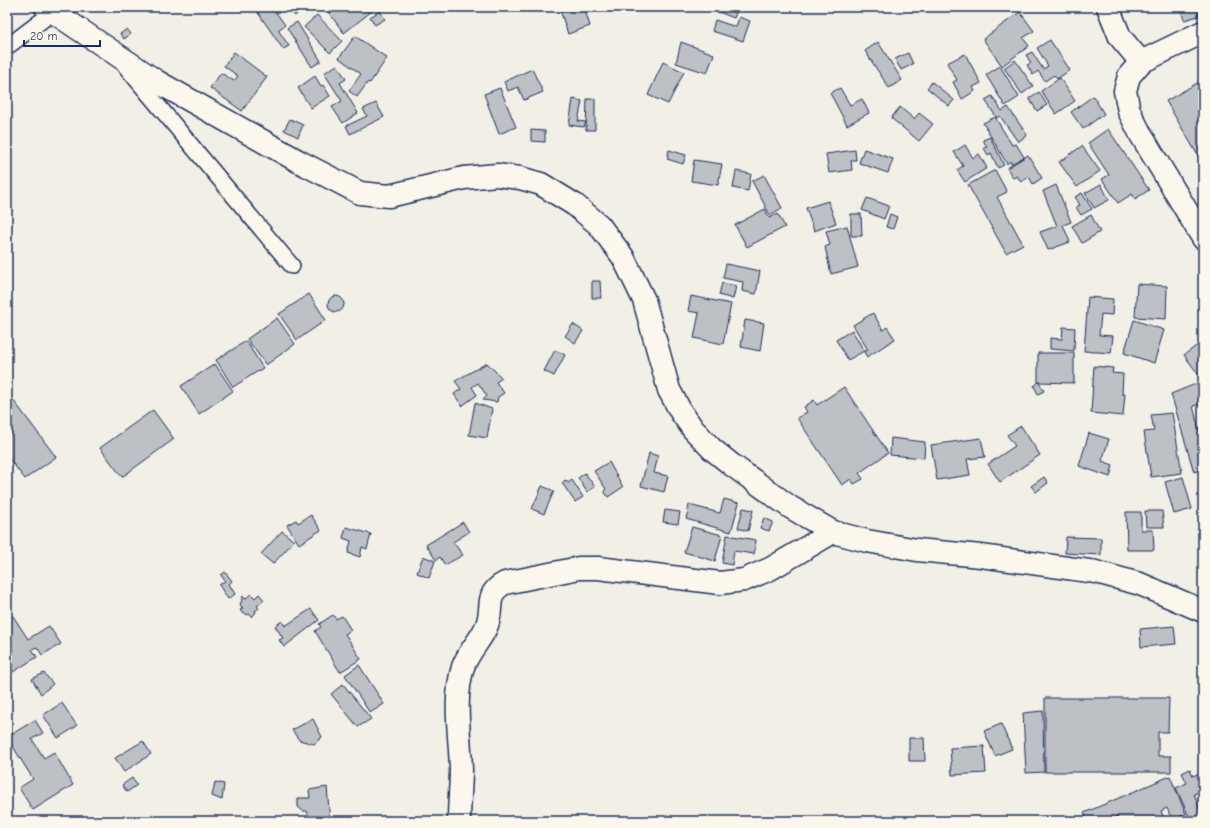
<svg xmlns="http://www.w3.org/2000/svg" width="1210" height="828" font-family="'Comic Neue',sans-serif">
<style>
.building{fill:#bdc0c4;stroke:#1b2f5e}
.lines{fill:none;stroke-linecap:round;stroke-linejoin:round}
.lane-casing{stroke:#1b2f5e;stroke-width:18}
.street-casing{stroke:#1b2f5e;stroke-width:25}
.secondary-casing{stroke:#1b2f5e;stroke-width:25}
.lane{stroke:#fbf7ec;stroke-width:15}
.street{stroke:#fbf7ec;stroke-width:22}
.secondary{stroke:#fbf7ec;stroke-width:22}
</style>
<rect width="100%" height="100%" fill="#f2efe6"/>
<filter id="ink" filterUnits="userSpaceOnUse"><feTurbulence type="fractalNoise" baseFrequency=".025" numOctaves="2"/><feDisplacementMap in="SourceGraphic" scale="8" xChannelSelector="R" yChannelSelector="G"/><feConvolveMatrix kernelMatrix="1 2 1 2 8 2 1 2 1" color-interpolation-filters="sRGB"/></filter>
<g filter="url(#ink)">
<path class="building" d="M 254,7 L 272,7 L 285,25 L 278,30 L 289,46 L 283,49 Z
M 286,7 L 299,7 L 300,11 L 295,16 Z
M 329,7 L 368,7 L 372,11 L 344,33 L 326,9 Z
M 559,7 L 584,7 L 590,26 L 568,34 Z
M 717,7 L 738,7 L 734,18 L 716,11 Z
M 1180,7 L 1197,7 L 1199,16 L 1184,20 Z
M 380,11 L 385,19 L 375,25 L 370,17 Z
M 1020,12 L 1034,31 L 1023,38 L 1029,46 L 1002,66 L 983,39 Z
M 317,15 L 342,41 L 330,53 L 304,27 Z
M 739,17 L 750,21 L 743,41 L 712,31 L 715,20 L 736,27 Z
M 297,22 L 321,61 L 312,67 L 287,28 Z
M 127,29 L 131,34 L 124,39 L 120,34 Z
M 355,36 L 387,58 L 370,83 L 368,82 L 357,97 L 349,91 L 361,74 L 339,58 Z
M 1050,40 L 1070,70 L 1057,79 L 1054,75 L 1045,81 L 1038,71 L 1033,75 L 1027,65 L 1031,63 L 1026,55 L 1032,52 L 1043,69 L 1048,66 L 1037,48 Z
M 681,42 L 714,54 L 707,73 L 676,63 Z
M 878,42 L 902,80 L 889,88 L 865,51 Z
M 234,52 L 267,77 L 242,111 L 210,88 L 221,73 L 234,81 L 238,76 L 224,66 Z
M 908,53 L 913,64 L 901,70 L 895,59 Z
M 965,54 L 981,83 L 973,87 L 975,91 L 962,99 L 953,82 L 957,80 L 947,63 Z
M 1015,60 L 1033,86 L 1022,94 L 1004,68 Z
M 663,62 L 684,72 L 668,104 L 648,95 Z
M 337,65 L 346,79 L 340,83 L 358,113 L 343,123 L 332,107 L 342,101 L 324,73 Z
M 1000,66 L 1019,97 L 1005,106 L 986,75 Z
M 532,69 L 543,92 L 524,100 L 518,87 L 508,91 L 504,82 Z
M 315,76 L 321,86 L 323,85 L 330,96 L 311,108 L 298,88 Z
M 1060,78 L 1075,101 L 1056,114 L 1041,91 Z
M 932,82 L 954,100 L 949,106 L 927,88 Z
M 1199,82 L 1203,90 L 1203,164 L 1166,101 Z
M 500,88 L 516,127 L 499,134 L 484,94 Z
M 840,88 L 850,105 L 862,99 L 869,113 L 847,125 L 830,93 Z
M 1039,92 L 1047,105 L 1037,111 L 1029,98 Z
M 992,96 L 1002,111 L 1008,107 L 1027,135 L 1018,142 L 1000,116 L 997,118 L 985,100 Z
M 1093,96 L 1104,114 L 1083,129 L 1071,112 Z
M 573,99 L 582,101 L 578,121 L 586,122 L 584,127 L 569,125 Z
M 587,99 L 595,99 L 595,130 L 586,130 Z
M 376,103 L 384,117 L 350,134 L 346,126 L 367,116 L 363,109 Z
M 900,107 L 914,119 L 919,113 L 933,124 L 919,141 L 891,118 Z
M 995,117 L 1012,145 L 1016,144 L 1024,157 L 1011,164 L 1010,161 L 1007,164 L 983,123 Z
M 290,119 L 303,125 L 298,137 L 284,130 Z
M 1108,129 L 1149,190 L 1135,199 L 1132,194 L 1118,203 L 1102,179 L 1109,175 L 1088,143 Z
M 531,130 L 545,131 L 545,142 L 531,141 Z
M 990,137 L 1004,165 L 998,168 L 991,153 L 988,155 L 984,148 L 987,147 L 983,140 Z
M 965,145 L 973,158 L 979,154 L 987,168 L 965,182 L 957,170 L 963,166 L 954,152 Z
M 1082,146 L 1100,171 L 1077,187 L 1059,162 Z
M 864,149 L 893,159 L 888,173 L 859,163 Z
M 669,150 L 686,155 L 683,164 L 667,159 Z
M 855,150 L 856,160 L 851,160 L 852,170 L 829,173 L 826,154 Z
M 1028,155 L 1042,178 L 1033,184 L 1029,177 L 1021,182 L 1017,176 L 1013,178 L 1007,168 Z
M 694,160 L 722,164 L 718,185 L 691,181 Z
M 995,170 L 1007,192 L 997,197 L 1023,244 L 1006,253 L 968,185 Z
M 736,171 L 751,174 L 748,191 L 733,188 Z
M 764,175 L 782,208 L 770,215 L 752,181 Z
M 1101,184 L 1109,200 L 1094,208 L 1085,193 Z
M 1056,185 L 1071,222 L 1063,225 L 1070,242 L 1048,250 L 1040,232 L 1057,226 L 1043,191 Z
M 1082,193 L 1092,209 L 1081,215 L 1076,207 L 1080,205 L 1075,197 Z
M 867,198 L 889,206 L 884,219 L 862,210 Z
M 828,201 L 836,223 L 814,231 L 806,208 Z
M 765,209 L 769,218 L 778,214 L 785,227 L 747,247 L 735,225 Z
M 851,214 L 861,214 L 862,236 L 851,236 Z
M 890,214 L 897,217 L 893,229 L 886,227 Z
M 1091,215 L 1100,232 L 1082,243 L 1072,226 Z
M 847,226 L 858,267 L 831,274 L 825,247 L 830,245 L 826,231 Z
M 726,264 L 760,271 L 756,294 L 742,291 L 743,282 L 723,278 Z
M 592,281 L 600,281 L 601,298 L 592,298 Z
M 722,283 L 736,286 L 733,299 L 719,295 Z
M 1137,284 L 1167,286 L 1166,319 L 1135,317 Z
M 309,294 L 326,320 L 297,340 L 279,314 Z
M328 304a8 8 0 1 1 16 0a8 8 0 1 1-16 0Z
M 691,296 L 731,304 L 723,344 L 694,338 L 699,313 L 688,311 Z
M 1088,297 L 1113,299 L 1112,315 L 1101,314 L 1099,335 L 1113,336 L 1111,353 L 1084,351 Z
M 873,313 L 883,330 L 887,327 L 895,339 L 867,357 L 864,352 L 868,350 L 853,325 Z
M 277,318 L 295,344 L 266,365 L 247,339 Z
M 745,320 L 764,323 L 760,351 L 741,347 Z
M 1134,320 L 1164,330 L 1154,363 L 1124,353 Z
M 573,324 L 583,331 L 575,343 L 565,336 Z
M 1063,327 L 1075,328 L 1074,351 L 1050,349 L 1050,338 L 1062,339 Z
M 852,330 L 864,351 L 848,360 L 836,340 Z
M 246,341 L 263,368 L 233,387 L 216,360 Z
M 1203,341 L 1203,378 L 1202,379 L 1184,355 Z
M 555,350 L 565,355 L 554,376 L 544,371 Z
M 1038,353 L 1074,353 L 1074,383 L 1038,382 Z
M 487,363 L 502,378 L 496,382 L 504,393 L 498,397 L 497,402 L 483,400 L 487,396 L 478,383 L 472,387 L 477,395 L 462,406 L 454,394 L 461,389 L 455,381 Z
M 215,364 L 233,391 L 199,414 L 181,386 Z
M 1094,366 L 1113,368 L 1112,373 L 1123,374 L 1122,394 L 1125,394 L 1123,416 L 1091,413 Z
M 1203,381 L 1203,404 L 1193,406 L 1203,445 L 1203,469 L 1194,472 L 1171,394 Z
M 1039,382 L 1044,391 L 1038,394 L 1034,386 Z
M 844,387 L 888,453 L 859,473 L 863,479 L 854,484 L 851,479 L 842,485 L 797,418 L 807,412 L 804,407 L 814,400 L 817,405 Z
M 11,397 L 56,457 L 25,479 L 7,456 L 7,400 Z
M 475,403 L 492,409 L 487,438 L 469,435 Z
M 153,410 L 174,439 L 122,477 L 100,448 Z
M 1172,413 L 1182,473 L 1151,477 L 1144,432 L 1154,431 L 1151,415 Z
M 1021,426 L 1040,455 L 1000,482 L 988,464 L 1015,446 L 1007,435 Z
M 1089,433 L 1109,439 L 1102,461 L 1113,465 L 1110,477 L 1079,466 Z
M 891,438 L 925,442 L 924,458 L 890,455 Z
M 981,438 L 985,457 L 967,459 L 970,475 L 937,480 L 931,445 Z
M 649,453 L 658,456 L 654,473 L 668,476 L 664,492 L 641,486 Z
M 609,462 L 623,487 L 608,497 L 604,491 L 606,489 L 594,471 Z
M 585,473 L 595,487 L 587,492 L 578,478 Z
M 1044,477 L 1048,483 L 1036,492 L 1031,486 Z
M 1183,477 L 1192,509 L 1174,514 L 1165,482 Z
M 565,480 L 568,483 L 572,480 L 583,497 L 575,502 L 562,483 Z
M 542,486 L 554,491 L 544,514 L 532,509 Z
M 724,499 L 739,503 L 731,532 L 686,519 L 689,505 L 720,513 Z
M 743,508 L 753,510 L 748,531 L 738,528 Z
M 665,510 L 680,512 L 678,524 L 663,522 Z
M 1145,511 L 1162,511 L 1164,527 L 1146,527 Z
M 1126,512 L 1141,512 L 1141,530 L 1153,530 L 1154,550 L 1127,550 Z
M 311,515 L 321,530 L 299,544 L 287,525 L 296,520 L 298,523 Z
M 764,518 L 773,522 L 769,531 L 760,528 Z
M 463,522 L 469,532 L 453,542 L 463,555 L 445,565 L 440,557 L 436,560 L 426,545 Z
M 346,527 L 371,534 L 367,549 L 362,547 L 360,557 L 348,553 L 351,541 L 343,538 Z
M 692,527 L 722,535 L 715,561 L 684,552 Z
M 282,531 L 294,541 L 273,564 L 261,554 Z
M 727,535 L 756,540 L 754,554 L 734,551 L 732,565 L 722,563 Z
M 1066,537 L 1101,538 L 1101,555 L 1065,553 Z
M 423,556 L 435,561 L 429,578 L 417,573 Z
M 225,572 L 232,581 L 229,584 L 235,594 L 228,599 L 219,585 L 225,581 L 221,575 Z
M 251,594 L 255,598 L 259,594 L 264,600 L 257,606 L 259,608 L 255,611 L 256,612 L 252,617 L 249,614 L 247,615 L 245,613 L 243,614 L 240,610 L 243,608 L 240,605 L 242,600 L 241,598 L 243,596 L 245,599 Z
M 311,609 L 319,620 L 284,647 L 279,640 L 283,638 L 275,626 L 282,621 L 285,626 Z
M 333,615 L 336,619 L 342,616 L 351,630 L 345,634 L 361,659 L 340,672 L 315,631 L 321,627 L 319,624 Z
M 13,616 L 28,639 L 49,626 L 61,644 L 42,655 L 37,647 L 32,649 L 37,657 L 13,672 L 7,662 L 7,620 Z
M 1174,626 L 1176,644 L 1141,647 L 1140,629 Z
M 359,665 L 384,704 L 370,713 L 345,675 Z
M 44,673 L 53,684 L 41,694 L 32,679 Z
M 343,684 L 371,719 L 358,727 L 331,694 Z
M 1045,698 L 1169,698 L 1168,732 L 1158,732 L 1158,756 L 1171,756 L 1171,772 L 1045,772 Z
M 62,703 L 77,726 L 58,738 L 43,715 Z
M 1043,711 L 1044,772 L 1026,773 L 1023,713 Z
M 313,719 L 322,737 L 314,744 L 299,740 L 292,730 Z
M 35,720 L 43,733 L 32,739 L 44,758 L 54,752 L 73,785 L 33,810 L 19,788 L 33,779 L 7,737 Z
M 1001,724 L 1012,749 L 995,756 L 984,731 Z
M 909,738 L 924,738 L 925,761 L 909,761 Z
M 143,741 L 151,754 L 124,772 L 115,758 Z
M 984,746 L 986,773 L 952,775 L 950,748 Z
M 1190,769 L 1193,776 L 1203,771 L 1203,790 L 1194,794 L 1203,817 L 1193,821 L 1191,821 L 1176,788 L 1187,783 L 1182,773 Z
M 1170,776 L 1186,814 L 1172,820 L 1167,808 L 1161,811 L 1165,821 L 1119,821 L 1117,816 L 1108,821 L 1088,821 L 1084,813 Z
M 132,778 L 137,785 L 127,792 L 122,785 Z
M 215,782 L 224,784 L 222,800 L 212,796 Z
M 327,787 L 330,821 L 310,821 L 307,811 L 303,811 L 298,807 L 298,798 L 310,798 L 309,790 Z"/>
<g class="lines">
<g class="lane-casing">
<path id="lane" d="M 7,47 L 53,12
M 126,67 L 292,266"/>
</g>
<g class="street-casing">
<path id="street" d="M 1108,7 L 1120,37 L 1141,62
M 459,821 C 459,804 461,786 461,769 C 460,735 453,700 463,667 C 469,650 482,639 487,625 C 494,606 484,594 505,583 L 579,568 L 598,568 L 720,583 L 744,580 L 770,569 L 833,532"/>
</g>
<g class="secondary-casing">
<path id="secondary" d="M 46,7 L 156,81 L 300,162 L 360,193 L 389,196 L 464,178 L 497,175 L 520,178 L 541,184 L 575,205 L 599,225 L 623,257 L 644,300 L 669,390 L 681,412 L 693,429 L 712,449 L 732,465 L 790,507 L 833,532 L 867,541 L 917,550 L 981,556 L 1096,572 L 1140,584 L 1203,611
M 1203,32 L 1141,62 L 1129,76 L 1125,91 L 1129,111 L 1141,135 L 1203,238"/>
</g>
<use href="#lane" class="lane"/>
<use href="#street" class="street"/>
<use href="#secondary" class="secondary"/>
</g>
</g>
<rect width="1210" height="828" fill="none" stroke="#fbf7ec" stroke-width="24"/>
<rect x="12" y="12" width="1186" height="804" fill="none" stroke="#1b2f5e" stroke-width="1.5" filter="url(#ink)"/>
<path d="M24 40v6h76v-6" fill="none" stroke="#1b2f5e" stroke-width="2"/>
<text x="30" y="40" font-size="12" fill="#1b2f5e" stroke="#fbf7ec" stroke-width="3" paint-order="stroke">20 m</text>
</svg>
